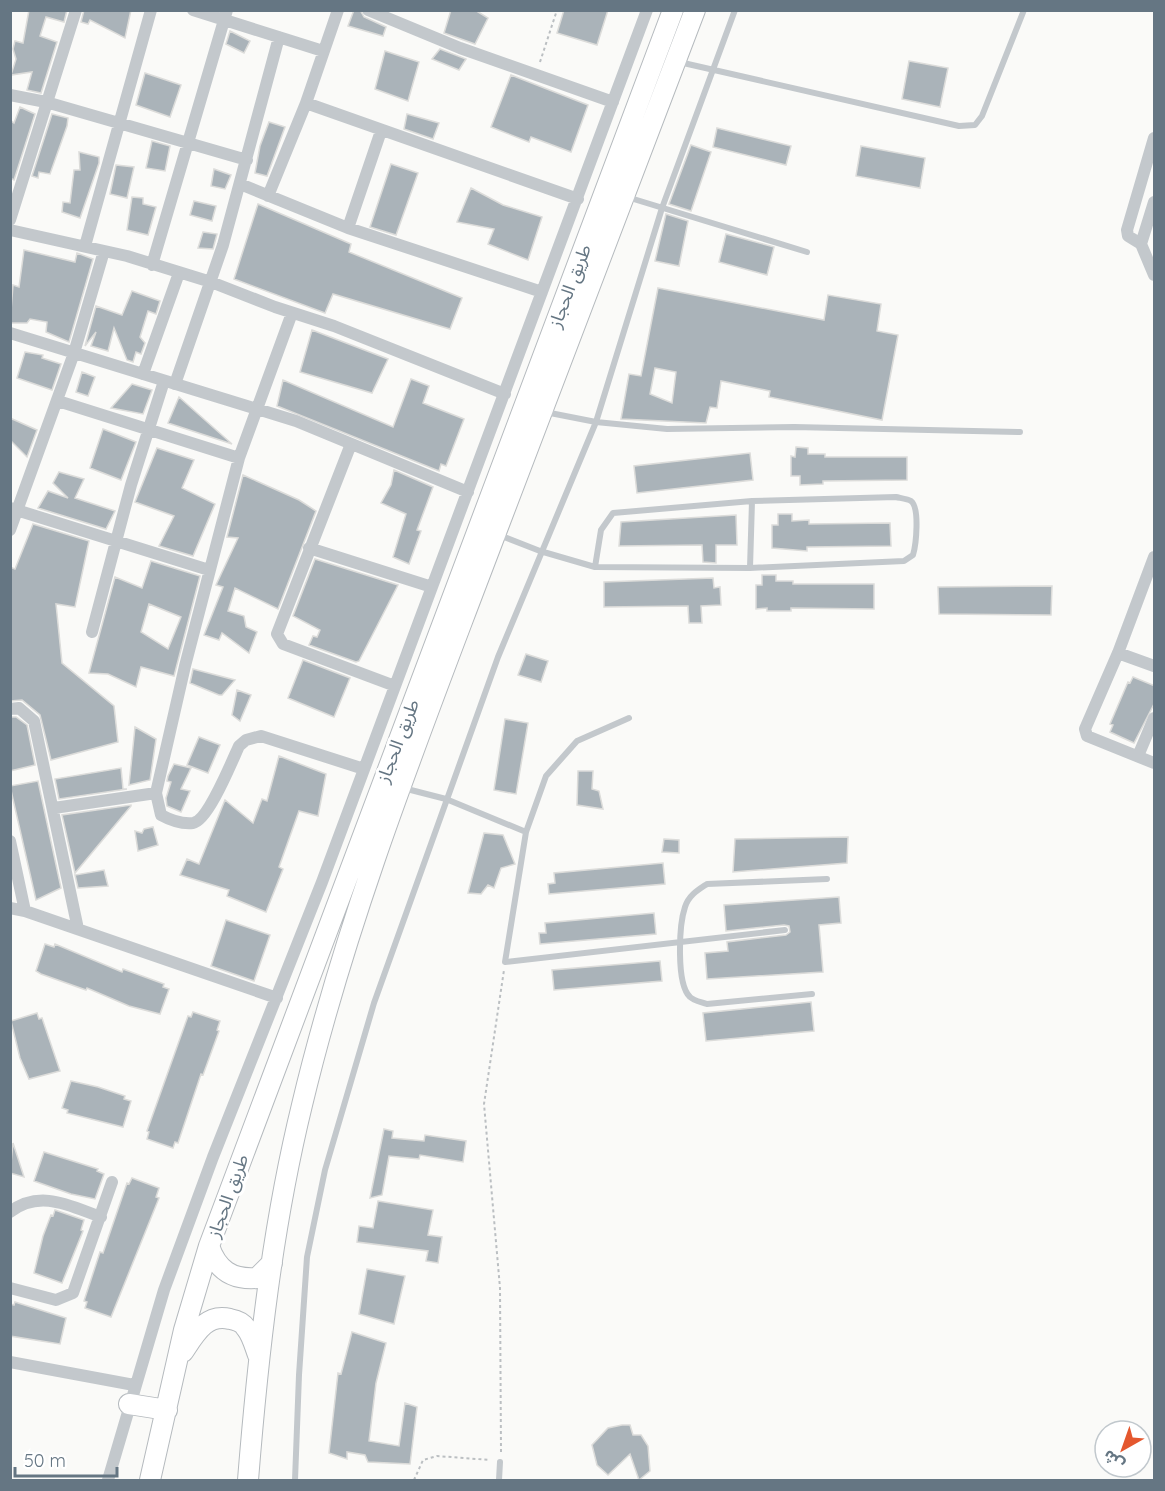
<svg xmlns="http://www.w3.org/2000/svg" width="1165" height="1491" font-family="Quicksand,'Noto Sans Arabic',sans-serif">
<style>
.building{fill:#aab3b9;stroke:#dcdcda;stroke-width:1.5;fill-rule:evenodd}
.lines{fill:none;stroke-linecap:round;stroke-linejoin:round}
.primary-casing{stroke:#b5babe;stroke-width:22}
.path{stroke:#bbbfc2;stroke-width:2;stroke-dasharray:3 3;stroke-linecap:butt}
.lane{stroke:#c3c8cc;stroke-width:6}
.street{stroke:#c3c8cc;stroke-width:12}
.primary{stroke:#fff;stroke-width:20}
.labels{text-anchor:middle;stroke-width:6;stroke-linejoin:round;paint-order:stroke}
.street-label{font-size:18px;fill:#657683;stroke:#fff}
</style>
<rect width="100%" height="100%" fill="#fafaf8"/>
<path class="building" d="M 29,10 L 67,10 L 64,22 L 46,17 L 40,36 L 57,42 L 41,93 L 27,90 L 32,72 L 11,75 L 16,59 L 13,49 L 15,41 L 23,43 Z
M 84,10 L 131,10 L 125,38 L 90,20 L 88,24 L 81,22 Z
M 354,10 L 360,10 L 364,17 L 386,27 L 383,36 L 348,26 Z
M 451,10 L 475,10 L 488,18 L 475,44 L 444,33 Z
M 564,10 L 608,10 L 597,45 L 557,33 Z
M 230,31 L 250,41 L 244,53 L 226,44 Z
M 440,49 L 466,59 L 459,70 L 432,59 Z
M 385,51 L 419,62 L 408,101 L 375,89 Z
M 909,61 L 948,68 L 940,107 L 902,99 Z
M 145,73 L 181,85 L 170,117 L 136,105 Z
M 511,75 L 588,105 L 571,152 L 531,137 L 529,142 L 491,127 Z
M 20,107 L 35,114 L 14,180 L 10,178 L 10,120 L 14,123 Z
M 52,114 L 68,118 L 67,126 L 50,174 L 39,172 L 38,178 L 32,176 Z
M 407,114 L 439,123 L 433,139 L 404,129 Z
M 269,122 L 285,127 L 267,176 L 255,173 L 260,146 Z
M 717,128 L 791,146 L 786,165 L 713,147 Z
M 152,141 L 170,146 L 165,171 L 146,168 Z
M 691,145 L 711,152 L 691,211 L 669,204 Z
M 861,146 L 925,158 L 920,188 L 856,176 Z
M 79,152 L 99,157 L 99,163 L 80,218 L 62,212 L 63,202 L 70,203 L 74,170 L 80,170 Z
M 391,164 L 418,173 L 396,235 L 370,227 Z
M 116,165 L 134,167 L 127,198 L 110,194 Z
M 214,169 L 231,175 L 225,189 L 211,186 Z
M 471,188 L 503,205 L 542,217 L 528,260 L 488,244 L 494,229 L 457,222 Z
M 132,197 L 143,198 L 143,204 L 156,207 L 148,235 L 127,230 Z
M 194,201 L 216,206 L 212,221 L 190,215 Z
M 258,204 L 351,244 L 349,252 L 462,298 L 450,329 L 333,294 L 325,313 L 234,279 Z
M 666,214 L 688,221 L 679,266 L 655,261 Z
M 203,232 L 217,234 L 213,249 L 198,248 Z
M 726,234 L 774,247 L 767,275 L 719,262 Z
M 24,250 L 75,262 L 77,253 L 93,259 L 69,342 L 46,332 L 47,322 L 30,319 L 27,323 L 10,323 L 13,285 L 19,287 Z
M 658,288 L 824,320 L 828,295 L 881,304 L 877,331 L 898,335 L 882,420 L 769,397 L 770,391 L 721,381 L 717,408 L 710,407 L 706,423 L 621,419 L 629,374 L 641,376 ZM 655,368 L 676,372 L 672,403 L 650,394 Z
M 132,291 L 160,301 L 156,314 L 148,311 L 140,337 L 145,343 L 141,354 L 136,352 L 133,362 L 127,360 L 114,328 L 108,351 L 91,346 L 96,332 L 85,346 L 96,306 L 122,315 Z
M 312,330 L 388,359 L 372,393 L 300,372 Z
M 25,352 L 43,355 L 42,358 L 61,364 L 52,390 L 17,378 Z
M 82,372 L 95,377 L 88,396 L 76,392 Z
M 411,379 L 429,386 L 423,403 L 464,419 L 446,466 L 441,464 L 439,471 L 277,406 L 283,380 L 393,427 Z
M 132,384 L 152,390 L 143,414 L 111,408 Z
M 179,397 L 232,444 L 168,423 Z
M 10,418 L 37,430 L 27,457 L 10,440 Z
M 103,429 L 136,442 L 121,480 L 90,468 Z
M 796,447 L 808,448 L 808,454 L 825,454 L 825,457 L 907,457 L 907,480 L 823,481 L 823,484 L 800,485 L 800,476 L 791,476 L 791,456 L 795,457 Z
M 157,448 L 194,460 L 182,488 L 215,504 L 193,556 L 159,546 L 174,516 L 135,502 Z
M 750,453 L 753,480 L 637,493 L 634,466 Z
M 394,470 L 433,487 L 417,530 L 421,531 L 409,564 L 393,557 L 406,514 L 381,503 L 391,485 Z
M 59,472 L 84,479 L 75,498 L 115,511 L 106,529 L 38,508 L 48,491 L 68,498 L 53,483 Z
M 243,475 L 299,500 L 316,511 L 278,609 L 235,588 L 228,611 L 244,616 L 246,627 L 257,632 L 249,653 L 222,633 L 219,640 L 204,635 L 223,587 L 216,585 L 238,538 L 227,537 Z
M 778,514 L 792,514 L 792,521 L 809,520 L 809,524 L 890,523 L 891,546 L 807,547 L 807,551 L 772,548 L 772,525 L 778,525 Z
M 736,515 L 737,545 L 716,545 L 716,563 L 703,562 L 702,545 L 619,546 L 621,522 Z
M 33,524 L 89,541 L 75,607 L 56,604 L 62,663 L 114,706 L 118,742 L 51,760 L 40,715 L 22,700 L 10,701 L 10,567 L 15,569 Z
M 315,559 L 398,585 L 359,661 L 356,662 L 309,645 L 313,636 L 317,637 L 320,630 L 293,616 Z
M 151,561 L 200,576 L 174,676 L 141,667 L 136,687 L 108,674 L 89,673 L 115,577 L 142,588 ZM 149,604 L 181,617 L 168,649 L 141,632 Z
M 762,575 L 776,575 L 776,581 L 793,581 L 793,584 L 874,584 L 874,609 L 791,608 L 791,611 L 767,611 L 767,608 L 756,609 L 756,585 L 762,585 Z
M 713,578 L 714,588 L 720,587 L 721,605 L 701,606 L 702,623 L 689,623 L 688,606 L 604,607 L 604,582 Z
M 1052,586 L 1051,615 L 939,614 L 938,587 Z
M 526,654 L 548,661 L 541,682 L 518,675 Z
M 303,660 L 350,678 L 334,717 L 288,698 Z
M 193,669 L 235,680 L 222,695 L 219,695 L 190,683 Z
M 1133,677 L 1155,686 L 1155,702 L 1134,743 L 1110,732 L 1113,725 L 1110,724 L 1128,682 L 1130,683 Z
M 237,690 L 251,695 L 240,721 L 232,715 Z
M 10,717 L 16,717 L 27,725 L 35,765 L 10,771 Z
M 505,719 L 528,723 L 516,794 L 494,790 Z
M 135,727 L 156,739 L 150,780 L 129,785 Z
M 199,737 L 220,745 L 208,773 L 187,765 Z
M 279,756 L 326,774 L 318,816 L 299,811 L 279,867 L 283,869 L 266,912 L 227,896 L 229,890 L 180,875 L 187,859 L 199,864 L 225,800 L 253,823 L 262,799 L 267,801 Z
M 174,764 L 191,768 L 181,789 L 190,791 L 181,812 L 167,806 L 166,798 L 171,782 L 167,781 L 168,776 Z
M 121,768 L 123,789 L 127,789 L 59,799 L 55,779 Z
M 578,771 L 593,771 L 592,789 L 599,791 L 603,809 L 577,805 Z
M 38,781 L 61,888 L 36,900 L 10,786 Z
M 131,805 L 131,806 L 75,873 L 62,815 Z
M 153,827 L 158,845 L 138,851 L 135,831 L 142,833 L 144,829 Z
M 484,833 L 503,835 L 515,864 L 501,868 L 494,888 L 488,885 L 481,894 L 468,893 Z
M 848,837 L 847,863 L 733,872 L 735,839 Z
M 664,839 L 679,840 L 679,853 L 662,852 Z
M 663,863 L 665,884 L 549,894 L 548,884 L 555,883 L 554,873 Z
M 104,870 L 108,886 L 78,888 L 75,875 Z
M 839,897 L 841,923 L 819,925 L 823,972 L 707,979 L 705,953 L 728,951 L 727,942 L 786,935 L 790,932 L 789,926 L 784,925 L 726,931 L 724,905 Z
M 654,913 L 656,934 L 540,944 L 539,933 L 546,933 L 545,923 Z
M 226,920 L 270,935 L 254,981 L 211,966 Z
M 45,944 L 54,947 L 55,944 L 122,972 L 123,969 L 164,984 L 163,987 L 169,989 L 160,1014 L 129,1006 L 87,988 L 86,990 L 41,974 L 36,971 Z
M 660,961 L 662,981 L 554,990 L 552,970 Z
M 811,1002 L 814,1031 L 706,1041 L 703,1013 Z
M 193,1012 L 220,1021 L 217,1030 L 219,1031 L 203,1075 L 201,1074 L 178,1143 L 175,1142 L 173,1148 L 147,1139 L 149,1132 L 147,1131 L 188,1016 L 191,1017 Z
M 37,1013 L 39,1019 L 42,1018 L 60,1071 L 29,1079 L 20,1058 L 11,1021 Z
M 71,1081 L 98,1087 L 125,1096 L 124,1099 L 131,1101 L 123,1127 L 67,1113 L 68,1110 L 62,1108 Z
M 384,1129 L 393,1131 L 392,1138 L 424,1141 L 425,1135 L 466,1141 L 463,1162 L 420,1155 L 419,1159 L 389,1156 L 382,1195 L 370,1198 Z
M 13,1143 L 24,1177 L 10,1173 Z
M 44,1152 L 98,1169 L 97,1171 L 104,1174 L 95,1199 L 71,1194 L 34,1181 Z
M 132,1178 L 159,1188 L 156,1197 L 159,1198 L 111,1317 L 85,1308 L 87,1302 L 84,1301 L 100,1252 L 103,1253 L 127,1183 L 129,1184 Z
M 378,1201 L 433,1210 L 428,1235 L 442,1237 L 438,1263 L 426,1261 L 428,1251 L 357,1242 L 359,1226 L 373,1228 Z
M 55,1210 L 84,1220 L 81,1230 L 83,1231 L 62,1283 L 34,1273 L 43,1236 L 51,1215 L 53,1216 Z
M 367,1269 L 405,1276 L 394,1324 L 359,1314 Z
M 15,1302 L 66,1318 L 60,1344 L 10,1336 L 10,1304 L 14,1305 Z
M 352,1332 L 386,1343 L 376,1383 L 369,1441 L 399,1446 L 405,1403 L 417,1407 L 410,1464 L 368,1462 L 365,1455 L 347,1452 L 347,1459 L 329,1453 L 338,1373 L 341,1374 Z
M 622,1425 L 630,1425 L 633,1435 L 641,1435 L 648,1446 L 650,1471 L 639,1480 L 630,1454 L 608,1475 L 597,1465 L 592,1445 L 608,1428 Z"/>
<g class="lines">
<g class="primary-casing">
<path id="primary" d="M 209,1246 C 217,1270 232,1280 257,1278 L 272,1263
M 183,1352 C 195,1334 206,1313 230,1319 C 236,1320 243,1323 246,1328 C 252,1335 255,1347 258,1355
M 129,1404 L 167,1410
M 150,1480 L 184,1330 L 209,1246 L 673,10
M 248,1480 C 258,1355 272,1228 302,1105 C 344,929 410,759 474,590 C 548,397 622,204 695,10"/>
</g>
<path class="path" d="M 540,62 L 557,10
M 501,1452 L 500,1288 L 484,1104 L 504,970
M 414,1480 L 423,1460 L 437,1456 L 490,1460"/>
<path class="lane" d="M 679,62 L 959,126 L 975,125 L 982,116 L 1024,10
M 627,197 L 807,252
M 545,412 L 596,422 L 667,429 L 794,427 L 1020,432
M 499,535 L 540,551 L 595,567 L 750,568 L 904,561 L 913,555 C 916,545 920,508 911,501 C 908,499 900,498 896,497 L 752,501 L 613,513 L 601,530 L 595,567
M 750,568 L 752,501
M 403,788 L 446,799 L 526,832 L 505,962 L 785,930
M 526,832 L 546,776 L 577,741 L 629,718
M 812,994 L 707,1004 C 702,1002 694,1001 690,997 C 676,984 679,925 685,907 C 689,895 698,890 707,884 L 827,879
M 295,1480 L 299,1375 L 307,1257 L 325,1170 L 374,1003 L 498,657 L 596,422 L 662,208 L 735,10
M 499,1480 L 500,1462"/>
<path class="street" d="M 193,10 L 323,51
M 368,10 L 460,48 L 613,102
M 10,95 L 46,102 L 247,160
M 306,103 L 338,10
M 1154,138 L 1127,230 L 1128,236 L 1141,244 L 1154,275
M 240,184 L 348,228 L 542,292
M 268,196 L 306,103 L 578,199
M 10,220 L 76,10
M 348,228 L 381,131
M 10,230 L 127,256 L 211,282 L 275,307 L 334,326 L 505,394
M 1141,244 L 1154,202
M 85,246 L 151,10
M 152,265 L 227,10
M 10,333 L 296,421 L 468,492
M 143,374 L 179,273
M 175,384 L 223,245 L 279,37
M 58,401 L 239,458
M 351,444 L 277,634 L 283,644 L 395,686
M 10,508 L 209,570
M 10,530 L 74,353 L 104,251
M 309,548 L 432,587
M 1154,557 L 1118,653 L 1085,729 L 1087,736 L 1154,763
M 92,632 L 131,485 L 164,381
M 1118,653 L 1154,666
M 10,709 L 19,708 L 34,721 L 78,929
M 1138,756 L 1154,718
M 156,793 L 185,666 L 239,458 L 292,313
M 54,808 L 156,793 L 161,815 C 170,820 182,824 193,823 C 208,821 232,761 239,746 L 246,740 L 261,736 L 364,769
M 10,841 L 25,911 L 277,998
M 10,908 L 25,911
M 10,1212 C 40,1189 70,1206 101,1217
M 10,1288 L 56,1300 L 73,1293 L 112,1182
M 10,1362 L 134,1385
M 108,1480 L 164,1290 L 213,1157 L 322,882 L 647,10"/>
<use href="#primary" class="primary"/>
</g>
<g class="labels">
<g class="street-label">
<text transform="translate(570 286) rotate(-69)" y="6">طريق الحجاز</text>
<text transform="translate(398 741) rotate(-69)" y="6">طريق الحجاز</text>
<text transform="translate(228 1196) rotate(-70)" y="6">طريق الحجاز</text>
</g>
</g>
<rect width="1165" height="1491" fill="none" stroke="#657683" stroke-width="24"/>
<g transform="translate(1123 1449) rotate(220)"><circle r="28" fill="#ffffff" stroke="#c1c8cd" stroke-width="1.5"/>
<path d="M0-4.5L10 22L0 15L-10 22Z" fill="#e4572e"/>
<text y="-9" font-size="16" font-weight="bold" text-anchor="middle" fill="#657683">ش</text>
</g>
<path d="M15 1467v9h102v-9" fill="none" stroke="#657683" stroke-width="3"/>
<text x="24" y="1467" font-size="18" fill="#657683" stroke="#ffffff" stroke-width="4.5" paint-order="stroke">50 m</text>
</svg>
